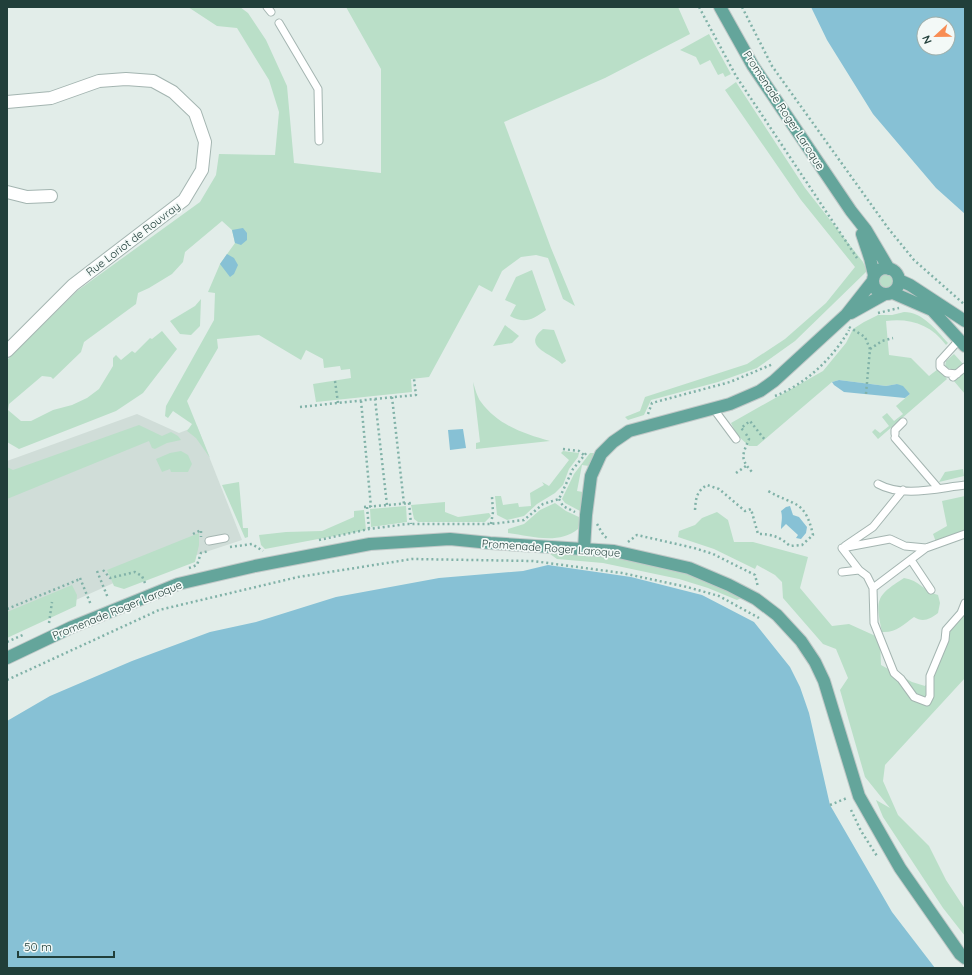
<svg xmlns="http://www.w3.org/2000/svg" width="972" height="975" font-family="Quicksand,sans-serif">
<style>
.built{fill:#d0ddd8}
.green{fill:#badfc8}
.water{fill:#87c1d5;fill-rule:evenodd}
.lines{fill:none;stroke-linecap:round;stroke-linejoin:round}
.service-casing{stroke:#a4b5b1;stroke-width:9}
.minor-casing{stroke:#a4b5b1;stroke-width:14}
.primary-casing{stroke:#c1c9c8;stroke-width:14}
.path{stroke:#81b2a8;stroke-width:2.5;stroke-dasharray:2 3;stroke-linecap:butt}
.service{stroke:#fff;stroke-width:7}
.minor{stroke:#fff;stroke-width:12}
.primary{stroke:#64a59b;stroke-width:12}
.labels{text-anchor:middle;stroke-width:3.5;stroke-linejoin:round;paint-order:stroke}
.street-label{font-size:11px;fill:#213f3a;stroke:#f3f9f7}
</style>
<rect width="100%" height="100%" fill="#e2ede9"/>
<path class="built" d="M 137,414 L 179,433 L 197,426 L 242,540 L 118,581 L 7,631 L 7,461 Z"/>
<path class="green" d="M 188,7 L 240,7 L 248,13 L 266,40 L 287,86 L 294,163 L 381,173 L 381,69 L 346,7 L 678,7 L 690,34 L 605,78 L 504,122 L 551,248 L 575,306 L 563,299 L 548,258 L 536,255 L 521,257 L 502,271 L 492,292 L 479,285 L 429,377 L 411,379 L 412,392 L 316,402 L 313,384 L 351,378 L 350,369 L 341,370 L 340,366 L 324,368 L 323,359 L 306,350 L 301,360 L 259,335 L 217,339 L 218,348 L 187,401 L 210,458 L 196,438 L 187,431 L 192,424 L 173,411 L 168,418 L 165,416 L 166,406 L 214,320 L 215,293 L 208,292 L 220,264 L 235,243 L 232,230 L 222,221 L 185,252 L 183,262 L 172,274 L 149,288 L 138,293 L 136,304 L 84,342 L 81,352 L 53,379 L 51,377 L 42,376 L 9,404 L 8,410 L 21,421 L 31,421 L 53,410 L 72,405 L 87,398 L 99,389 L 113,366 L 113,358 L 116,355 L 121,360 L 132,351 L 135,353 L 150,338 L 152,339 L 162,331 L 177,349 L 143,393 L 116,411 L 19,449 L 7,442 L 7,360 L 77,291 L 200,202 L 216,175 L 219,154 L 275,155 L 279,112 L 269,80 L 237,28 L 217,26 Z
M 709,34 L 731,74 L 725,77 L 723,73 L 718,75 L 710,60 L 700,65 L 696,57 L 680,50 Z
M 736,82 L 805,188 L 863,262 L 867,271 L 795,341 L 757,368 L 718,382 L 651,400 L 644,415 L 628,420 L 625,417 L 640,411 L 645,397 L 747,364 L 785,339 L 826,303 L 855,267 L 801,200 L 725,90 Z
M 885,268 C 899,270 903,282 893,293 L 880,293 L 874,288 L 878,270 Z
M 532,270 L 546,310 C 532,320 525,324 510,316 L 516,305 L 505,300 L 516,277 Z
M 201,299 L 200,326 L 191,335 L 180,334 L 170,321 L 195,306 Z
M 904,312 C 923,312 936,330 948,343 L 946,345 C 931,325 911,318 886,321 L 889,355 L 911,358 L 929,376 L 938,369 L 947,379 L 878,439 L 872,432 L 875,429 L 880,433 L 889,426 L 882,417 L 887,413 L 894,421 L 903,414 L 896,406 L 910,394 L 897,384 L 886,386 L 839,380 L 832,382 L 757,446 L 749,446 L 737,435 L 731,423 L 823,371 L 846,343 L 853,329 L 864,322 L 878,315 L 892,315 Z
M 505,325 L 519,336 L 512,343 L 493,346 Z
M 543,329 L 554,330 L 566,361 L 562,364 C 551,353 521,347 543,329 Z
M 954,354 L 964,365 L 957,371 L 945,367 L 946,361 Z
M 965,370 L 965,394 L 953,380 Z
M 473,382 C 475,388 477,397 481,402 C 498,425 524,434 550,441 L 476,449 L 476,443 L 480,442 Z
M 139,425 L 162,436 L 171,432 L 178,436 L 181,440 L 167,443 L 155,449 L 152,448 L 149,441 L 7,499 L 7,467 L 13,470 Z
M 181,451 L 188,455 L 192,464 L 188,472 L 171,472 L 170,469 L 162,472 L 156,459 L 170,453 Z
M 563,451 L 579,453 L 578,457 L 569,469 L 563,485 L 555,493 L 537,504 L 524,516 L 507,520 L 497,515 L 495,496 L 501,496 L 503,505 L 518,503 L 519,507 L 531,506 L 530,493 L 544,485 L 542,482 L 549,486 L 569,460 L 561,453 Z
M 590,453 L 594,453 L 589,466 L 582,465 L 577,491 L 583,492 L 580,511 L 565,503 L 562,499 L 574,474 Z
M 963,469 L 964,476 L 939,482 L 945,472 Z
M 239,482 L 243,528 L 248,528 L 248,537 L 245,538 L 222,485 Z
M 965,496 L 965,530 L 936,542 L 933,534 L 947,526 L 942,501 Z
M 445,502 L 445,512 L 458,517 L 489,513 L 491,516 L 485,522 L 418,522 L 414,519 L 411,505 Z
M 555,503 L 566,511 L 581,518 L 578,529 C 558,545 532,536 508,533 L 508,529 L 524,524 L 540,510 Z
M 406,506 L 407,522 L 371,527 L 370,509 Z
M 364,510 L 366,530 L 265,549 L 261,545 L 259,535 L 286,532 L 322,531 L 354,517 L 354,511 Z
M 717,512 L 728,520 L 734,542 L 753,542 L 808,557 L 800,588 L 832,626 L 849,624 L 880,638 L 881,665 L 912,682 L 925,686 L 937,668 L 946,647 L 951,629 L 965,614 L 965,678 L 885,765 L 883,781 L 898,815 L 929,846 L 946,880 L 965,909 L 965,936 L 943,908 L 883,817 L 876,800 L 890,808 L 865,777 L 840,690 L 848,678 L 836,649 L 823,644 L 783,598 L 782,582 L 775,575 L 757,565 L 755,569 L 714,549 L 678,537 L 679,531 L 695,525 L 702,518 Z
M 199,533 L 199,545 L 195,562 L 124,589 L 114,586 L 107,570 Z
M 546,551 C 597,555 660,561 708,581 C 719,586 730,593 741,598 L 737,600 L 708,588 L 679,579 L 603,563 L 557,559 Z
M 904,578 C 919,580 925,592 938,595 L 940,603 L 938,613 C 930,619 923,623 914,617 C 903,625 896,633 882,632 C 875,599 876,596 904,578 Z
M 72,585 L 77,595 L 76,606 L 7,638 L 7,612 Z"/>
<path class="water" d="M 811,7 L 965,7 L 965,214 L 936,188 L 873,114 L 827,40 ZM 924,24 L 948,24 L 948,48 L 924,48 Z
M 243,228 L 247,233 L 247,240 L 241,245 L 235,243 L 232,230 Z
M 227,254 L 234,258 L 238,265 L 234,274 L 230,277 L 220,264 Z
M 839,380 L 886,386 L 897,384 L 903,386 L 910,394 L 905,398 L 844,392 L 834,385 L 832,382 Z
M 463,429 L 466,448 L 450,450 L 448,430 Z
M 790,506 L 793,515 L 799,517 L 807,527 L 806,533 L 801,539 L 796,538 L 798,535 L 786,524 L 781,529 C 781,522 783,518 781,511 L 786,507 Z
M 548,565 L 631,577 L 702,595 L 754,622 L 790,667 L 800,687 L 809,713 L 830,805 L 892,912 L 935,968 L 7,968 L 7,721 L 50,696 L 132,661 L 210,632 L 256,622 L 336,597 L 439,578 L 523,571 Z"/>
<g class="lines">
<g class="service-casing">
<path id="service" d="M 267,7 L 271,12
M 279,23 L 318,89 L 319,141
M 957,374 L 947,373 L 940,367 L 940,361 L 960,339
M 953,377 L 965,367
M 713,408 L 736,439
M 895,434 L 895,430 L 903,422
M 895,438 L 938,488
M 878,484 C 903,498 938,488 965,485
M 965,534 L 926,548 L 905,546 L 890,539 L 842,548 L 859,570 L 867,576 L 873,588 L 874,623 L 894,673 L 901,679 L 914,697 L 927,702 L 930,696 L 930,676 L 945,640 L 946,630 L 961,613 L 965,603
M 209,541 L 225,538
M 845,546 L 873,527 L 903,490
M 911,560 L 931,590
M 842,572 L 859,570
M 873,588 L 926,548"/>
</g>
<g class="minor-casing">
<path id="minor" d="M 7,102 L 51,98 L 99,81 L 126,79 L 153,81 L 173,92 L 195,113 L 205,142 L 202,170 L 184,200 L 73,285 L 7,351
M 7,192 L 27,197 L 51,196"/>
</g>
<g class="primary-casing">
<path id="primary" d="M 720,7 L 753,66 L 851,211 L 866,230 L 889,269
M 862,234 L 870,258 L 874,275
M873 281a13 13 0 1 1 26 0a13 13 0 1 1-26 0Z
M 899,280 L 910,285 L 965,321
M 893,293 L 932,310 L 965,346
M 851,313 L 885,294
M 584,549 L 586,515 L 591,476 L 601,454 L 613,442 L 629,431 L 730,404 L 760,391 L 774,381 L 846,315 L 872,282
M 7,658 L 72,627 L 178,584 L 255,566 L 370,544 L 450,539 L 490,543 L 614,551 L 689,568 L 729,585 L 756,599 L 777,615 L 801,641 L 815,662 L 824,681 L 859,796 L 900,868 L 960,954 L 965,958"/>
</g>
<path class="path" d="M 699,7 L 736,76 L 857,258
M 742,7 L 772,66 L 888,228 L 914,260 L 965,305
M 878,313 L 899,308
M 849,327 L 865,337 L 870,349 L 866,394
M 870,349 L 882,341 L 893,338
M 335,381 L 338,403
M 775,396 C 806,384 833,358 849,330
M 392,397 L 404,504
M 375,399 L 416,395 L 414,379
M 361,401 L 371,507
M 300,407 L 375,399 L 387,505
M 648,414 L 652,403 L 730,382 L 773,364
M 743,430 L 741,428 L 750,421 L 765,440
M 746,434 L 749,439 C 743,454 739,458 752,472
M 563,449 L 579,451 L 584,455
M 736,473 L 746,466
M 559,499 L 563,506 L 575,512
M 409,503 L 411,524
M 364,507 L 411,503
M 367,507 L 369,529
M 695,510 C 696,498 696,492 707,485 L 719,489 L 745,511 L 751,509 L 758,534 C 772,534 780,537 790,546 L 802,545 L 813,535 C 805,499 794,506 768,491
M 491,524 L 493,512 L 492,497
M 597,524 L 604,536 L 607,538
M 193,534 L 201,530 L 201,537
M 319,540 L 369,529 L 407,524 L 491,524 L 524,520 L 543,504 L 559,499 L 573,469 L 588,451
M 628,542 L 637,535 L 694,548 L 713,554 L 755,575 L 758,587
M 230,547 L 252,544 L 263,551
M 189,568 L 197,565 L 201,553 L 209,551
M 103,570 L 110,578 L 135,572 L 142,576 L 145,583
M 97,571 L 108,598
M 80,578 L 91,605
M 7,609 L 80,579
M 49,623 L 52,602
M 7,642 L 25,634
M 7,680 L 159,610 L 298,577 L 412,559 L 533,561 L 622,573 L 687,587 L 719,596 L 759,618
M 830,805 L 847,798
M 851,810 L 861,831 L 877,856"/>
<use href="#service" class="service"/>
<use href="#minor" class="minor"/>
<use href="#primary" class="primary"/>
</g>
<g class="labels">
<g class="street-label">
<text transform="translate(784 110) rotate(57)" y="4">Promenade Roger Laroque</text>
<text transform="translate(133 239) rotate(-37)" y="4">Rue Loriot de Rouvray</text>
<text transform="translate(551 548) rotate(4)" y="4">Promenade Roger Laroque</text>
<text transform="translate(117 610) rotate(-22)" y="4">Promenade Roger Laroque</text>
</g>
</g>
<rect width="972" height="975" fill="none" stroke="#213f3a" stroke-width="16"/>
<g transform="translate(936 36) rotate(248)"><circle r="19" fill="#f3f9f7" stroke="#9fafab"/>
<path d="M0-3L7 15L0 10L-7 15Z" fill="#f88d54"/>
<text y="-6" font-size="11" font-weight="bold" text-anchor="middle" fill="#213f3a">N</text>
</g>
<path d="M18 951v6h96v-6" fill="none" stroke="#213f3a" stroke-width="2"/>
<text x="24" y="951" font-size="12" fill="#213f3a" stroke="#f3f9f7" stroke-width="3" paint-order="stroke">50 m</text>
</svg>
